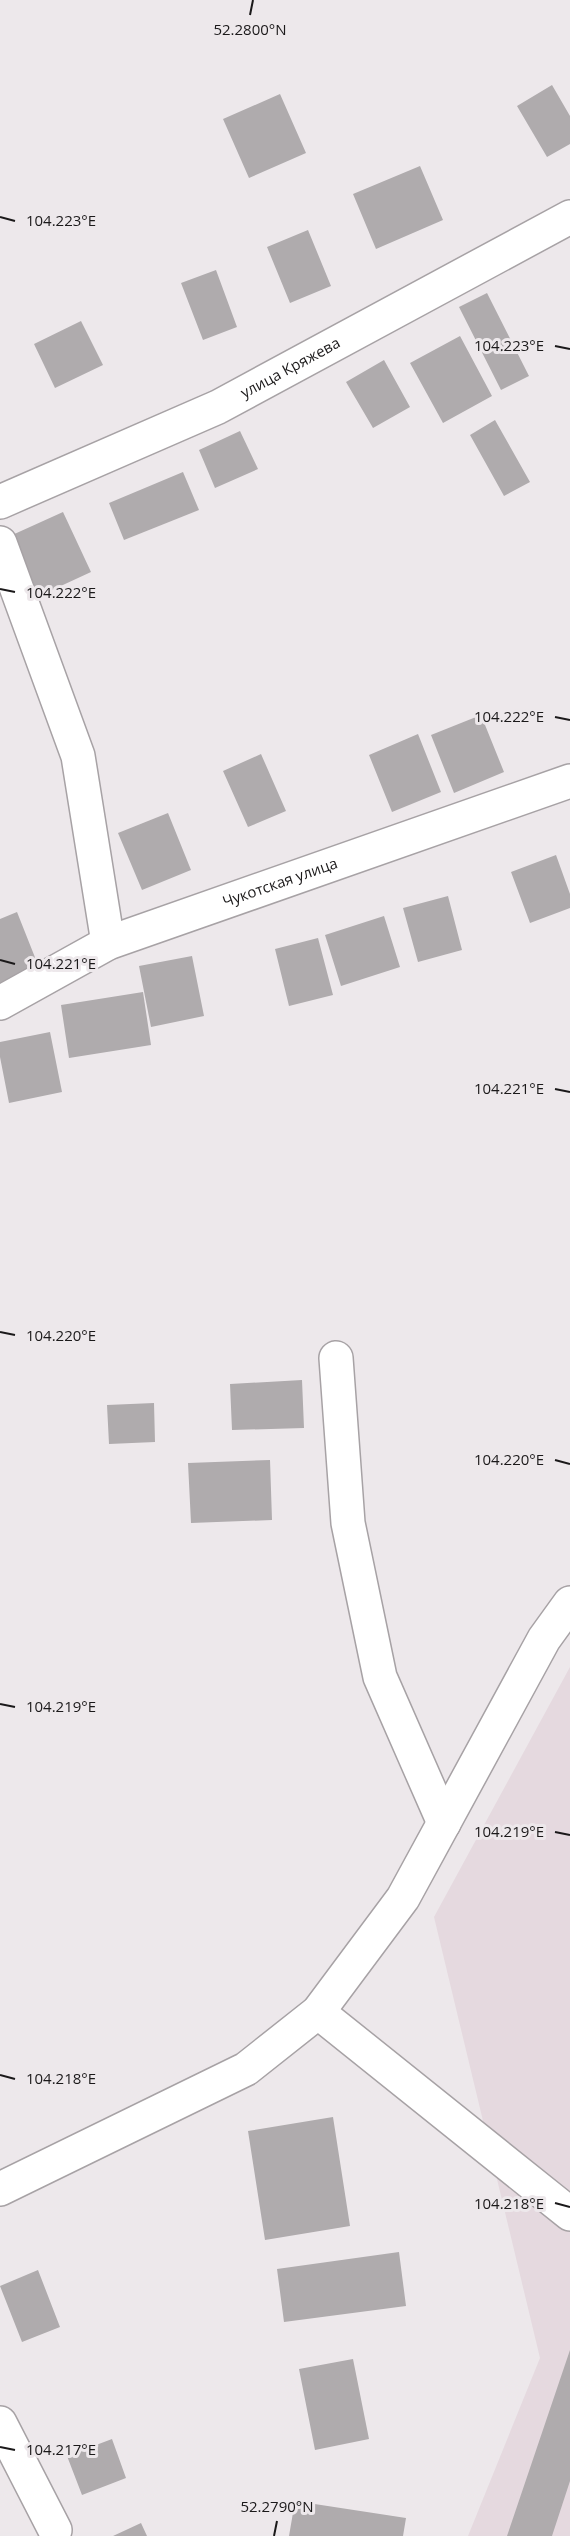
<svg xmlns="http://www.w3.org/2000/svg" width="570" height="2536" font-family="'Open Sans',sans-serif">
<style>
.built{fill:#e5d9df}
.building{fill:#afabad}
.lines{fill:none;stroke-linecap:round;stroke-linejoin:round}
.minor-casing{stroke:#a7a2a5;stroke-width:36}
.minor{stroke:#fff;stroke-width:33}
.ticks{fill:none;stroke:#1b191a;stroke-width:2}
.labels{text-anchor:middle;stroke-width:6;stroke-linejoin:round;paint-order:stroke}
.street-label{font-size:15px;fill:#1b191a;stroke:#ede8eb}
.ticks-label{font-size:15px;text-anchor:middle;fill:#1b191a;stroke:#ede8eb;stroke-width:6;stroke-linejoin:round;paint-order:stroke}
</style>
<rect width="100%" height="100%" fill="#ede8eb"/>
<path class="built" d="M 570,1667 L 570,2536 L 468,2536 L 540,2358 L 434,1917 Z"/>
<path class="building" d="M 552,85 L 570,116 L 570,144 L 547,157 L 517,106 Z
M 280,94 L 306,153 L 249,178 L 223,119 Z
M 420,166 L 443,220 L 376,249 L 353,194 Z
M 308,230 L 331,286 L 290,303 L 267,247 Z
M 216,270 L 237,327 L 203,340 L 181,283 Z
M 487,293 L 529,376 L 501,390 L 459,307 Z
M 81,321 L 103,365 L 55,388 L 34,344 Z
M 460,336 L 492,396 L 443,423 L 410,363 Z
M 384,360 L 410,407 L 373,428 L 346,382 Z
M 495,420 L 530,482 L 504,496 L 470,435 Z
M 240,431 L 258,469 L 215,488 L 199,450 Z
M 183,472 L 199,510 L 124,540 L 109,503 Z
M 63,512 L 91,572 L 37,597 L 10,536 Z
M 481,715 L 504,772 L 454,793 L 431,735 Z
M 418,734 L 441,792 L 392,812 L 369,755 Z
M 261,754 L 286,811 L 248,827 L 223,771 Z
M 168,813 L 191,870 L 142,890 L 118,833 Z
M 556,855 L 570,894 L 570,908 L 530,923 L 511,872 Z
M 448,896 L 462,950 L 418,962 L 403,908 Z
M 17,912 L 40,970 L 0,986 L 0,919 Z
M 384,916 L 400,967 L 341,986 L 325,935 Z
M 318,938 L 333,995 L 289,1006 L 275,949 Z
M 192,956 L 204,1016 L 151,1027 L 139,966 Z
M 143,992 L 151,1045 L 69,1058 L 61,1005 Z
M 50,1032 L 62,1092 L 9,1103 L 0,1057 L 0,1042 Z
M 302,1380 L 304,1428 L 232,1430 L 230,1384 Z
M 154,1403 L 155,1442 L 109,1444 L 107,1405 Z
M 270,1460 L 272,1520 L 191,1523 L 188,1463 Z
M 333,2117 L 350,2226 L 265,2240 L 248,2131 Z
M 399,2252 L 406,2306 L 284,2322 L 277,2269 Z
M 38,2270 L 60,2327 L 22,2342 L 0,2286 Z
M 570,2350 L 570,2481 L 552,2536 L 507,2536 Z
M 353,2359 L 369,2439 L 315,2450 L 299,2369 Z
M 112,2439 L 126,2478 L 82,2495 L 67,2456 Z
M 295,2501 L 406,2518 L 403,2536 L 289,2536 Z
M 141,2523 L 147,2536 L 113,2536 Z"/>
<g class="lines">
<g class="minor-casing">
<g id="minor">
<path id="s1" d="M 0,502 L 218,407 L 570,217"/>
<path d="M 0,543 L 78,756 L 108,943"/>
<path id="s2" d="M 0,1003 L 108,943 L 570,781"/>
<path d="M 336,1358 L 348,1523 L 380,1677 L 444,1823"/>
<path d="M 318,2012 L 570,2214"/>
<path d="M 0,2189 L 246,2069 L 318,2012 L 403,1898 L 544,1639 L 570,1603"/>
<path d="M 0,2423 L 55,2530"/>
</g>
</g>
<use href="#minor" class="minor"/>
</g>
<path class="ticks" d="M 250,15 L 253,0M 0,217 L 15,221M 555,346 L 570,349M 0,589 L 15,592M 555,717 L 570,720M 0,960 L 15,964M 555,1089 L 570,1092M 0,1332 L 15,1335M 555,1460 L 570,1464M 0,1704 L 15,1707M 555,1832 L 570,1835M 0,2075 L 15,2079M 555,2203 L 570,2207M 0,2447 L 15,2450M 274,2536 L 277,2521"/>
<g class="labels">
<g class="street-label">
<text dy="5" stroke="none"><textPath href="#s1" startOffset="320">улица Кряжева</textPath></text>
<text dy="5" stroke="none"><textPath href="#s2" startOffset="306">Чукотская улица</textPath></text>
</g>
</g>
<g class="ticks-label">
<text x="250" y="35">52.2800°N</text>
<text x="61" y="226">104.223°E</text>
<text x="509" y="351">104.223°E</text>
<text x="61" y="598">104.222°E</text>
<text x="509" y="722">104.222°E</text>
<text x="61" y="969">104.221°E</text>
<text x="509" y="1094">104.221°E</text>
<text x="61" y="1341">104.220°E</text>
<text x="509" y="1465">104.220°E</text>
<text x="61" y="1712">104.219°E</text>
<text x="509" y="1837">104.219°E</text>
<text x="61" y="2084">104.218°E</text>
<text x="509" y="2209">104.218°E</text>
<text x="61" y="2455">104.217°E</text>
<text x="277" y="2512">52.2790°N</text>
</g>
</svg>
